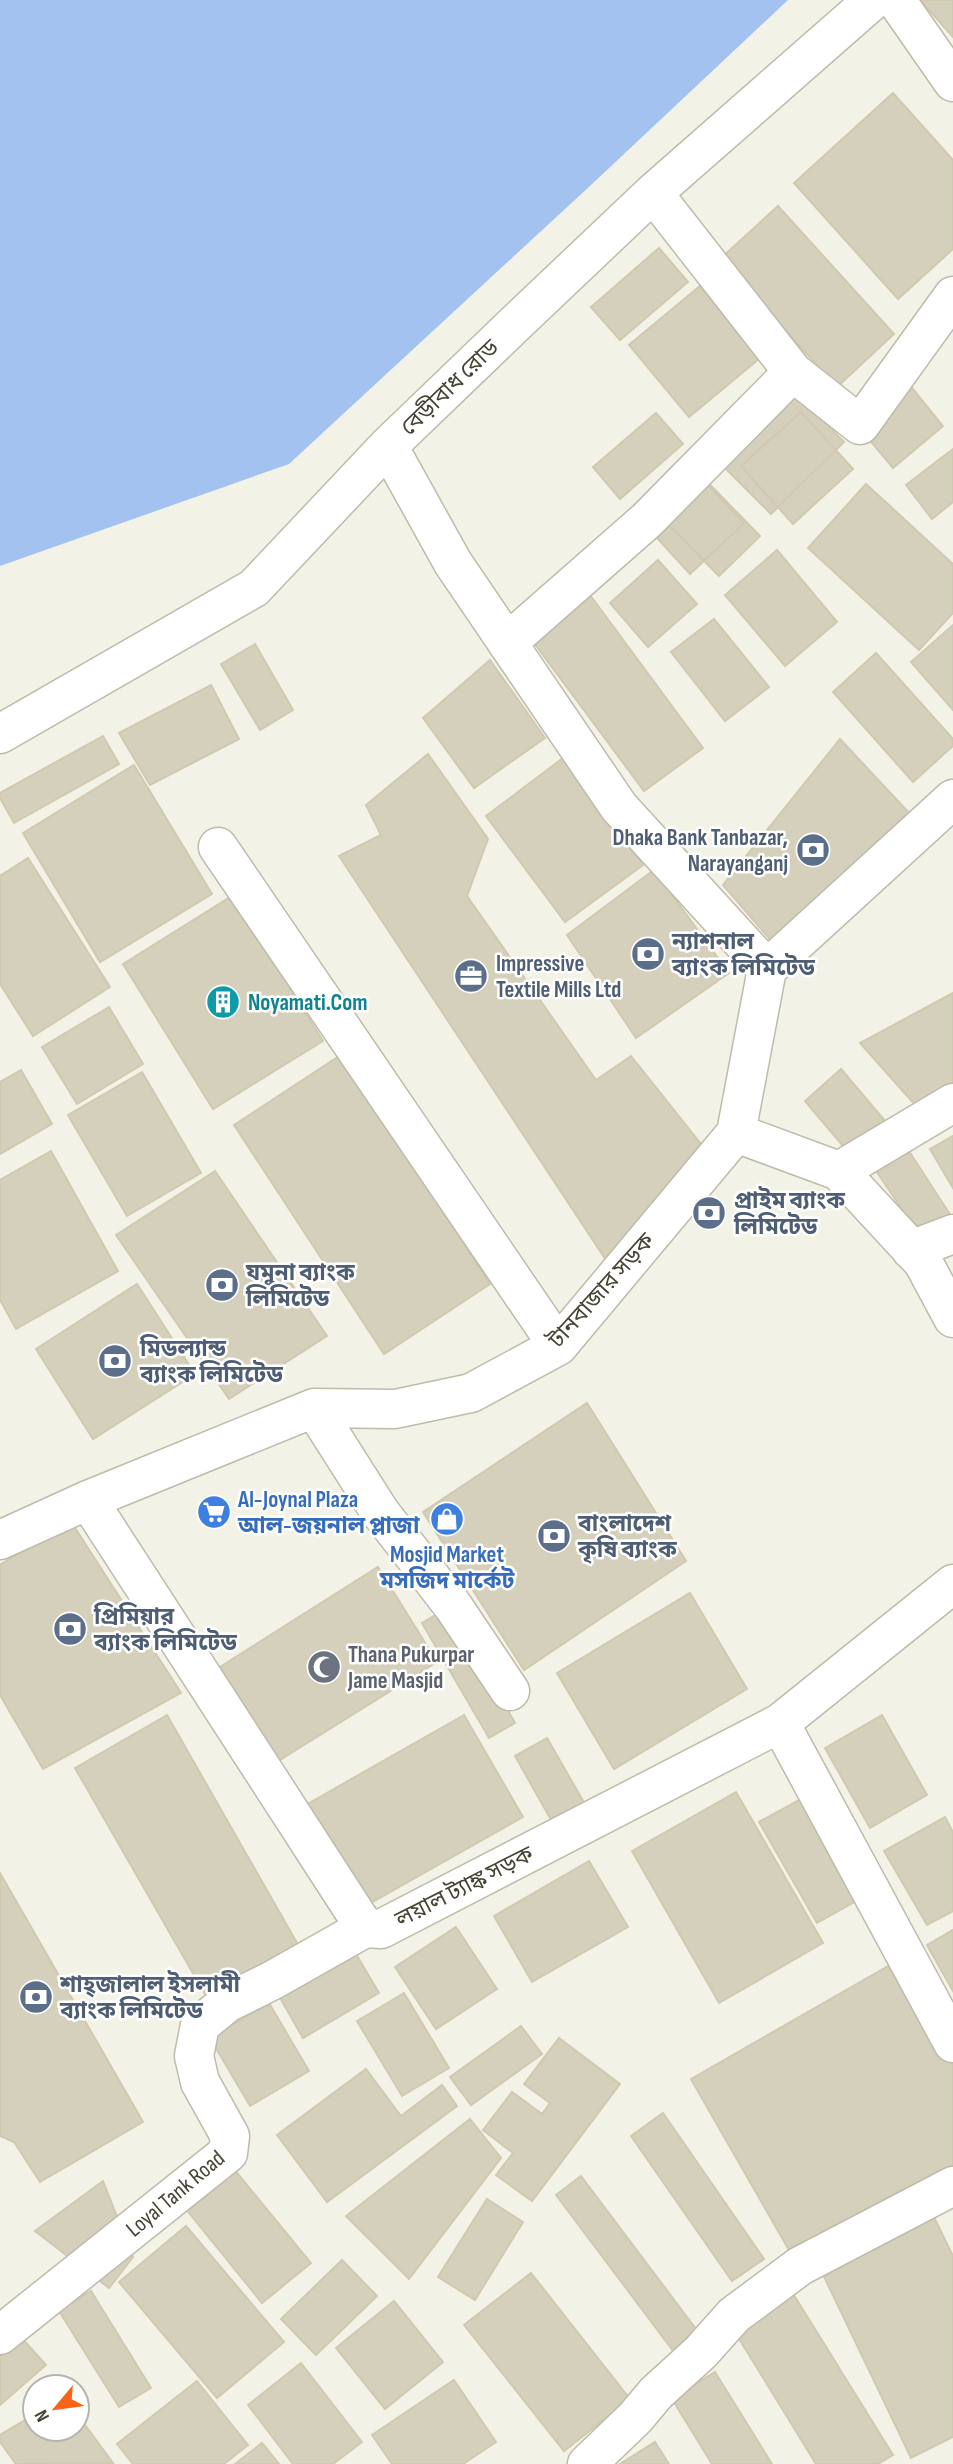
<svg xmlns="http://www.w3.org/2000/svg" width="953" height="2464" font-family="'Sofia Sans Condensed','Noto Sans Bengali',sans-serif">
<style>
.water{fill:#a4c2f0}
.building{fill:#d5d0bc;stroke:#d0c9b0;stroke-width:2}
.lines{fill:none;stroke-linecap:round;stroke-linejoin:round}
.minor-casing{stroke:#bfbbaa;stroke-width:41}
.minor{stroke:#fff;stroke-width:38}
.labels{text-anchor:middle;stroke-width:5;stroke-linejoin:round;paint-order:stroke}
.street-label{font-size:23px;fill:#464336;stroke:#fff}
.service-label{font-size:23px;font-weight:bold;fill:#4e5e75;stroke:#fff;text-anchor:start}
.culture-label{font-size:23px;font-weight:bold;fill:#0d838f;stroke:#fff;text-anchor:start}
.shop-label{font-size:23px;font-weight:bold;fill:#366cbe;stroke:#fff;text-anchor:start}
.worship-label{font-size:23px;font-weight:bold;fill:#5b616d;stroke:#fff;text-anchor:start}
</style>
<rect width="100%" height="100%" fill="#f3f2e7"/>
<path class="water" d="M 0,0 L 788,0 L 591,185 L 289,464 L 0,566 Z"/>
<path class="building" d="M 920,0 L 953,0 L 953,37 Z
M 893,93 L 953,160 L 953,249 L 898,299 L 794,183 Z
M 778,206 L 894,334 L 837,387 L 720,259 Z
M 659,248 L 688,282 L 620,340 L 591,307 Z
M 700,286 L 760,358 L 689,417 L 629,345 Z
M 908,383 L 943,426 L 893,468 L 857,425 Z
M 795,392 L 844,442 L 771,514 L 722,465 Z
M 801,412 L 853,469 L 793,524 L 741,466 Z
M 656,413 L 683,444 L 620,499 L 593,467 Z
M 953,449 L 953,502 L 932,519 L 906,485 Z
M 686,460 L 760,536 L 719,576 L 645,501 Z
M 701,478 L 744,523 L 690,574 L 648,528 Z
M 866,484 L 953,564 L 953,613 L 919,650 L 808,548 Z
M 777,550 L 837,622 L 785,666 L 725,595 Z
M 658,560 L 697,604 L 648,647 L 610,603 Z
M 590,595 L 703,748 L 644,791 L 531,639 Z
M 714,619 L 769,687 L 725,721 L 671,652 Z
M 953,625 L 953,710 L 911,662 Z
M 255,644 L 293,710 L 260,730 L 221,664 Z
M 876,653 L 953,739 L 953,746 L 913,782 L 833,692 Z
M 490,660 L 545,738 L 474,788 L 423,718 Z
M 211,685 L 239,739 L 150,785 L 119,733 Z
M 103,736 L 119,764 L 14,823 L 0,798 L 0,793 Z
M 840,739 L 912,816 L 774,944 L 723,885 Z
M 428,754 L 488,839 L 467,896 L 596,1080 L 631,1056 L 705,1149 L 608,1263 L 339,856 L 381,835 L 366,805 Z
M 563,758 L 643,865 L 565,922 L 486,816 Z
M 134,765 L 212,894 L 100,962 L 23,833 Z
M 28,858 L 110,987 L 33,1036 L 0,984 L 0,876 Z
M 654,870 L 729,973 L 636,1038 L 567,935 Z
M 232,896 L 323,1041 L 213,1109 L 123,964 Z
M 953,993 L 953,1113 L 932,1124 L 860,1043 Z
M 109,1007 L 143,1064 L 77,1104 L 42,1047 Z
M 341,1055 L 490,1284 L 384,1354 L 234,1125 Z
M 841,1069 L 891,1128 L 854,1159 L 805,1101 Z
M 21,1070 L 52,1124 L 0,1154 L 0,1082 Z
M 142,1072 L 201,1173 L 127,1216 L 68,1115 Z
M 953,1136 L 953,1188 L 930,1149 Z
M 907,1148 L 953,1219 L 925,1244 L 875,1169 Z
M 51,1151 L 118,1271 L 16,1329 L 0,1300 L 0,1180 Z
M 215,1171 L 327,1336 L 229,1399 L 116,1235 Z
M 137,1284 L 195,1374 L 93,1439 L 36,1349 Z
M 587,1403 L 686,1561 L 524,1670 L 423,1512 Z
M 70,1520 L 181,1693 L 43,1769 L 0,1695 L 0,1565 Z
M 378,1567 L 437,1662 L 272,1765 L 212,1672 Z
M 690,1593 L 747,1689 L 614,1769 L 557,1673 Z
M 449,1607 L 515,1723 L 489,1738 L 422,1623 Z
M 167,1715 L 301,1950 L 210,2003 L 75,1768 Z
M 464,1715 L 523,1817 L 362,1908 L 304,1806 Z
M 882,1715 L 927,1795 L 870,1828 L 825,1748 Z
M 547,1738 L 586,1806 L 554,1825 L 515,1756 Z
M 736,1792 L 823,1943 L 719,2003 L 632,1851 Z
M 806,1796 L 863,1897 L 817,1923 L 759,1822 Z
M 945,1817 L 953,1832 L 953,1911 L 927,1925 L 884,1851 Z
M 589,1861 L 628,1927 L 532,1982 L 494,1916 Z
M 0,1873 L 143,2122 L 40,2182 L 14,2142 L 0,2136 Z
M 456,1927 L 497,1989 L 436,2029 L 395,1967 Z
M 953,1930 L 953,1991 L 927,1945 Z
M 350,1944 L 379,1993 L 303,2038 L 275,1989 Z
M 895,1962 L 953,2064 L 953,2168 L 794,2259 L 691,2079 Z
M 404,1993 L 449,2068 L 402,2096 L 357,2021 Z
M 269,2003 L 309,2071 L 250,2106 L 210,2038 Z
M 521,2026 L 542,2054 L 471,2105 L 450,2077 Z
M 559,2038 L 620,2084 L 532,2201 L 496,2175 L 513,2153 L 483,2130 L 512,2092 L 542,2114 L 550,2103 L 524,2084 Z
M 366,2069 L 401,2116 L 442,2085 L 457,2106 L 327,2202 L 277,2135 Z
M 663,2113 L 764,2259 L 732,2281 L 631,2136 Z
M 470,2119 L 501,2158 L 409,2279 L 346,2216 Z
M 233,2168 L 311,2263 L 262,2303 L 185,2208 Z
M 581,2176 L 702,2337 L 677,2356 L 556,2195 Z
M 103,2181 L 133,2257 L 109,2288 L 35,2231 Z
M 487,2199 L 523,2222 L 475,2300 L 438,2277 Z
M 928,2205 L 953,2256 L 953,2437 L 911,2458 L 817,2262 Z
M 186,2226 L 284,2342 L 217,2398 L 119,2282 Z
M 342,2260 L 377,2296 L 316,2355 L 281,2319 Z
M 531,2273 L 630,2399 L 564,2451 L 464,2325 Z
M 91,2291 L 151,2388 L 119,2407 L 59,2311 Z
M 792,2292 L 893,2455 L 878,2464 L 816,2464 L 733,2329 Z
M 394,2301 L 443,2362 L 385,2409 L 336,2348 Z
M 10,2325 L 46,2365 L 0,2405 L 0,2334 Z
M 301,2363 L 362,2442 L 333,2464 L 293,2464 L 248,2405 Z
M 715,2372 L 772,2464 L 712,2464 L 672,2399 Z
M 454,2380 L 496,2442 L 463,2464 L 392,2464 L 372,2435 Z
M 197,2381 L 248,2445 L 224,2464 L 133,2464 L 117,2444 Z
M 35,2414 L 35,2429 L 77,2429 L 77,2414 L 113,2463 L 16,2464 L 0,2442 L 0,2435 Z
M 655,2442 L 669,2464 L 620,2464 Z
M 262,2443 L 279,2464 L 235,2464 Z"/>
<g class="lines">
<g class="minor-casing">
<path id="minor" d="M 896,0 L 953,82
M 653,193 L 793,372 L 860,425 L 953,296
M 388,446 L 453,563 L 619,807 L 767,969
M 507,643 L 647,520 L 793,372
M 0,734 L 254,588 L 388,446 L 517,322 L 653,193 L 873,0
M 218,847 L 558,1346
M 736,1133 L 839,1171 L 923,1262 L 953,1318
M 839,1171 L 953,1103
M 911,1250 L 953,1234
M 314,1408 L 380,1512 L 453,1606 L 510,1691
M 88,1500 L 365,1928 L 381,1929 L 780,1723 L 953,1584
M 0,1540 L 88,1500 L 314,1408 L 395,1409 L 471,1393 L 558,1346 L 736,1133 L 767,969 L 953,799
M 780,1723 L 953,2043
M 0,2335 L 228,2153 L 230,2136 L 200,2082 L 194,2056 L 200,2025 L 227,2003 L 273,1980 L 365,1928
M 587,2464 L 635,2418 L 656,2393 L 701,2352 L 734,2315 L 800,2266 L 953,2186"/>
</g>
<use href="#minor" class="minor"/>
</g>
<defs>
<g id="bank-disc" transform="scale(1.75)"><circle r="9.5" fill="#5c6f8a" stroke="#fff"/><path d="M-6-4H6V4H-6ZM0-2.3a2.3 2.3 0 1 0 0 4.6a2.3 2.3 0 1 0 0-4.6Z" fill="#fff"/></g>
<g id="office-disc" transform="scale(1.75)"><circle r="9.5" fill="#5c6f8a" stroke="#fff"/><path d="M-6-3h4V-5.5h4V-3h4V5H-6ZM-1-4.5V-3h2v-1.5ZM-6 0V1H6V0Z" fill="#fff"/></g>
<g id="building-disc" transform="scale(1.75)"><circle r="9.5" fill="#0f9aa8" stroke="#fff"/><path d="M-4-6H4V6H1V3H-1V6H-4ZM-2.5-4.3h1.7v1.8h-1.7ZM.8-4.3h1.7v1.8H.8ZM-2.5-1h1.7V.8h-1.7ZM.8-1h1.7V.8H.8Z" fill="#fff"/></g>
<g id="supermarket-disc" transform="scale(1.75)"><circle r="9.5" fill="#3f7fe0" stroke="#fff"/><path d="M-6-5.5h2.5l.6 2H6L4.5 2H-2.5L-4.4-4H-6ZM-1.5 3.2a1.3 1.3 0 1 0 .1 0ZM3 3.2a1.3 1.3 0 1 0 .1 0Z" fill="#fff"/></g>
<g id="shop-disc" transform="scale(1.75)"><circle r="9.5" fill="#3f7fe0" stroke="#fff"/><path d="M-5-2.5h2.3a2.7 3.5 0 0 1 5.4 0H5L5.5 6h-11ZM-1.5-2.5h3a1.5 2.3 0 0 0-3 0Z" fill="#fff"/></g>
<g id="mosque-disc" transform="scale(1.75)"><circle r="9.5" fill="#6b7280" stroke="#fff"/><path d="M3.5-4.9A6 6 0 1 0 3.5 4.9A5 5 0 1 1 3.5-4.9Z" fill="#fff"/></g>
</defs>
<g fill-rule="evenodd">
<use href="#bank-disc" x="813" y="850"/>
<use href="#bank-disc" x="648" y="954"/>
<use href="#office-disc" x="471" y="976"/>
<use href="#building-disc" x="223" y="1002"/>
<use href="#bank-disc" x="709" y="1213"/>
<use href="#bank-disc" x="222" y="1285"/>
<use href="#bank-disc" x="115" y="1361"/>
<use href="#supermarket-disc" x="214" y="1512"/>
<use href="#shop-disc" x="447" y="1519"/>
<use href="#bank-disc" x="554" y="1536"/>
<use href="#bank-disc" x="70" y="1629"/>
<use href="#mosque-disc" x="324" y="1667"/>
<use href="#bank-disc" x="36" y="1997"/>
</g>
<g class="labels">
<g class="street-label">
<text transform="translate(449 387) rotate(-44)" y="8">বেড়ীবাধ রোড</text>
<text transform="translate(601 1290) rotate(-48)" y="8">টানবাজার সড়ক</text>
<text transform="translate(464 1886) rotate(-27)" y="8">লয়াল ট্যাঙ্ক সড়ক</text>
<text transform="translate(175 2193) rotate(-40)" y="8">Loyal Tank Road</text>
</g>
<g class="service-label">
<text x="788" y="845" text-anchor="end">Dhaka Bank Tanbazar,<tspan x="788" dy="26">Narayanganj</tspan></text>
<text x="672" y="949">ন্যাশনাল<tspan x="672" dy="26">ব্যাংক লিমিটেড</tspan></text>
<text x="496" y="971">Impressive<tspan x="496" dy="26">Textile Mills Ltd</tspan></text>
<text x="734" y="1208">প্রাইম ব্যাংক<tspan x="734" dy="26">লিমিটেড</tspan></text>
<text x="246" y="1280">যমুনা ব্যাংক<tspan x="246" dy="26">লিমিটেড</tspan></text>
<text x="140" y="1356">মিডল্যান্ড<tspan x="140" dy="26">ব্যাংক লিমিটেড</tspan></text>
<text x="578" y="1531">বাংলাদেশ<tspan x="578" dy="26">কৃষি ব্যাংক</tspan></text>
<text x="94" y="1624">প্রিমিয়ার<tspan x="94" dy="26">ব্যাংক লিমিটেড</tspan></text>
<text x="60" y="1992">শাহ্জালাল ইসলামী<tspan x="60" dy="26">ব্যাংক লিমিটেড</tspan></text>
</g>
<g class="culture-label">
<text x="248" y="1010">Noyamati.Com</text>
</g>
<g class="shop-label">
<text x="238" y="1507">Al-Joynal Plaza<tspan x="238" dy="26">আল-জয়নাল প্লাজা</tspan></text>
<text x="447" y="1562" text-anchor="middle">Mosjid Market<tspan x="447" dy="26">মসজিদ মার্কেট</tspan></text>
</g>
<g class="worship-label">
<text x="348" y="1662">Thana Pukurpar<tspan x="348" dy="26">Jame Masjid</tspan></text>
</g>
</g>
<g transform="translate(56 2408) rotate(241)"><circle r="33" fill="#ffffff" stroke="#b5b4af" stroke-width="2"/>
<path d="M0-5L12 26L0 18L-12 26Z" fill="#f86519"/>
<text y="-10" font-size="19" font-weight="bold" text-anchor="middle" fill="#464336">N</text>
</g>
</svg>
